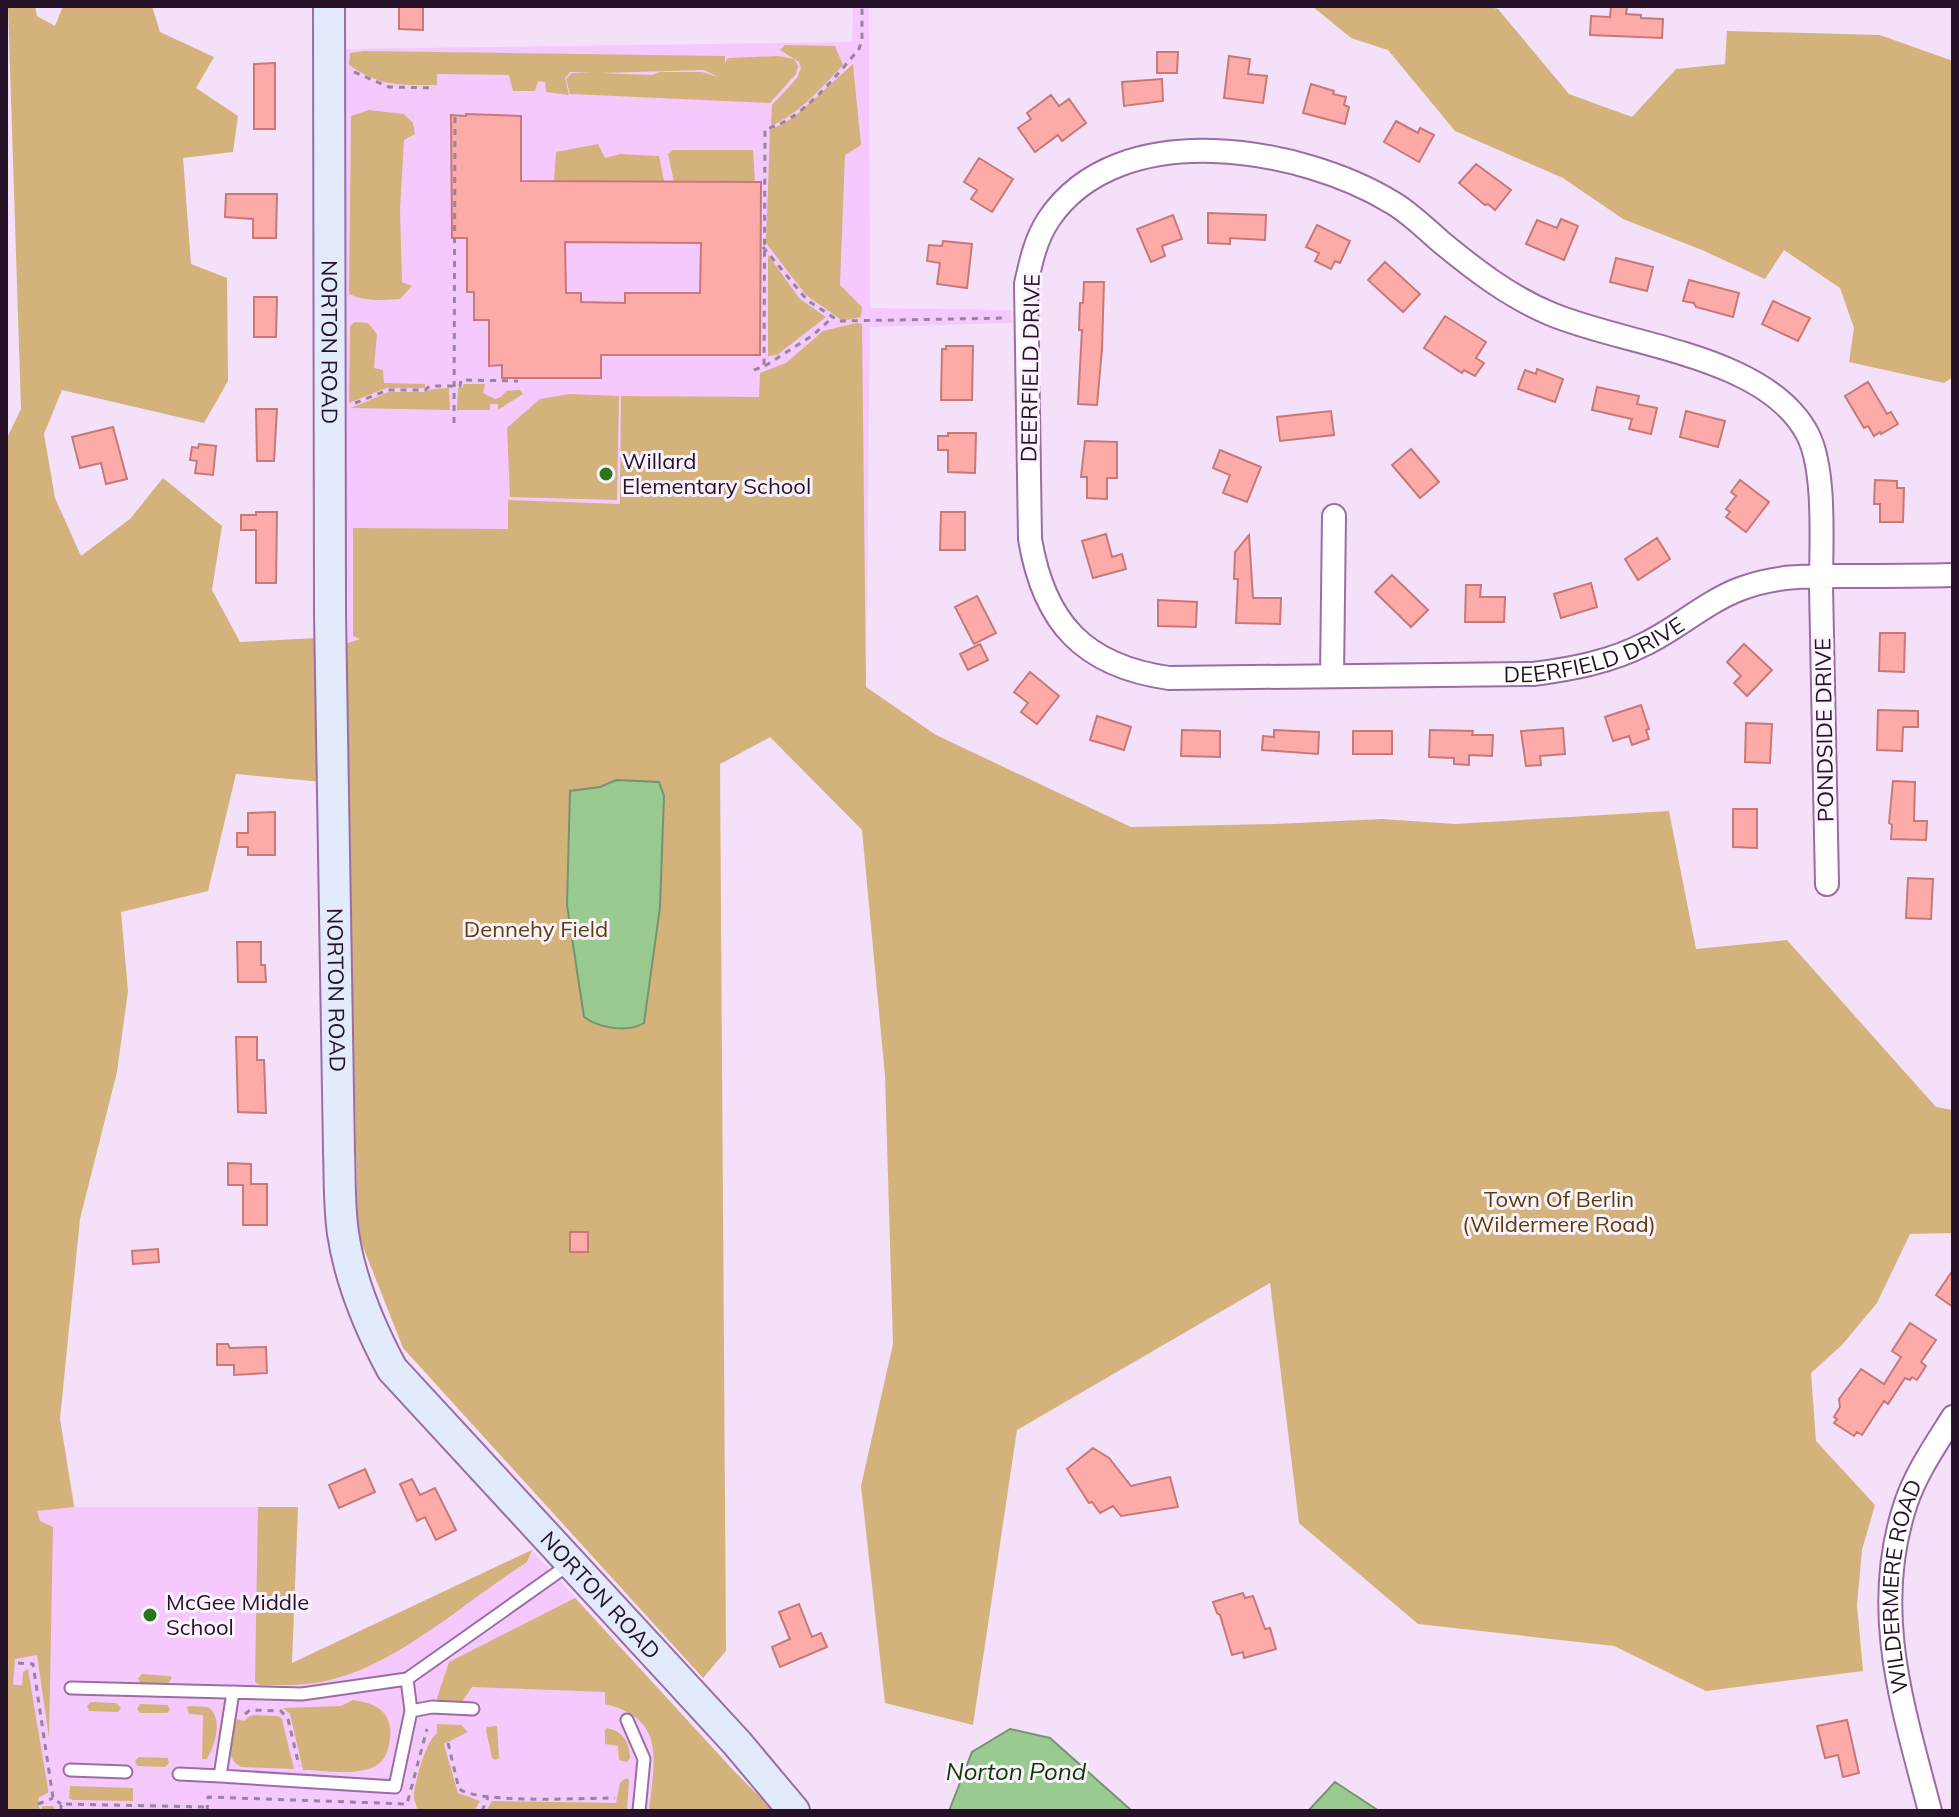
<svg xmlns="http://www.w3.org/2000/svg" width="1959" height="1817" font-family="Mulish,sans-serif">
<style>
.built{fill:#f5c9fe}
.green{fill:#d3b37b;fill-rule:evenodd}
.water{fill:#99cb90;stroke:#769471;stroke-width:2}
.building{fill:#fdaba9;stroke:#c77978;stroke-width:2;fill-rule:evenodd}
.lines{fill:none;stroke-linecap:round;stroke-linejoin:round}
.service-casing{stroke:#9b6da4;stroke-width:15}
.minor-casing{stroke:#9b6da4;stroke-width:26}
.secondary-casing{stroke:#9b6da4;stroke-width:34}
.path{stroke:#98849b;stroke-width:3;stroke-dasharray:6 6;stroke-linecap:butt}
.service{stroke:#fff;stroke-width:11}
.minor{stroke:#fff;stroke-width:22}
.secondary{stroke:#e2ebfb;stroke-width:30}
.poi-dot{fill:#2a751a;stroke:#fcf2fe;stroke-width:3}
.labels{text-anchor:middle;stroke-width:6;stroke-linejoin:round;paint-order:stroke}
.street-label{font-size:22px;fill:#251228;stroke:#fcf2fe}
.poi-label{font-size:22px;fill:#251228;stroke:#fcf2fe;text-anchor:start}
.park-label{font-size:22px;fill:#593f06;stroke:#fcf2fe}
.water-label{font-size:24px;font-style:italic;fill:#0b3d01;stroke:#fcf2fe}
</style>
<rect width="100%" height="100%" fill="#f5e0f9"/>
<path class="built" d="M 853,6 L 869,6 L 870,308 L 1011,310 L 1012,323 L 870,327 L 866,687 L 720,764 L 422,621 L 345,644 L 343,49 L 852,42 Z
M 60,1419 L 75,1507 L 298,1507 L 292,1663 L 532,1550 L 734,1771 L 723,1811 L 6,1811 L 6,1422 Z"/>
<path class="green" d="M 8,6 L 35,6 L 37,16 L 55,26 L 63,6 L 152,6 L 160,32 L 214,57 L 196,88 L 238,116 L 233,152 L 183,158 L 191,264 L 227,278 L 228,381 L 204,423 L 62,390 L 44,434 L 55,498 L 81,556 L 130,519 L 163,478 L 222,526 L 212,590 L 240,642 L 317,638 L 323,782 L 236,774 L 208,891 L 121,912 L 128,991 L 117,1072 L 80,1219 L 60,1419 L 74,1507 L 37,1511 L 40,1521 L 53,1527 L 49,1738 L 37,1655 L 15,1659 L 13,1685 L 22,1685 L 23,1672 L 28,1669 L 48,1789 L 48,1793 L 39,1797 L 38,1804 L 40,1810 L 43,1806 L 53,1806 L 56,1811 L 6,1811 L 6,440 L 21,409 Z
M 1312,6 L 1486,6 L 1498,9 L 1569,94 L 1632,117 L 1676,69 L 1725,64 L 1727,31 L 1880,35 L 1953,61 L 1953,377 L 1944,383 L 1849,362 L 1854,328 L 1840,288 L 1784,250 L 1765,279 L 1702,250 L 1623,219 L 1563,178 L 1455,131 L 1388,50 L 1351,38 Z
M 785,45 L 835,46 L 843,65 C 822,87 800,113 771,126 L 772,105 L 797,78 L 801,68 L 799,62 L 780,50 Z
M 364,51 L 725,56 L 725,63 L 728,58 L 778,56 L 794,59 L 798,66 L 796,74 L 770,103 L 570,94 L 566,79 L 572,73 L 591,72 L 570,72 L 565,78 L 569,95 L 546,92 L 545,82 L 538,81 L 535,91 L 513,91 L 509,75 L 437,74 L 437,85 C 400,85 381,87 349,65 L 350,53 ZM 704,70 L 718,77 L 702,72 L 660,72 L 652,75 L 599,73 Z
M 853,64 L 861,145 L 845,155 L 840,285 L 862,307 L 861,317 L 843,321 L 806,295 L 766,243 L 770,130 L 793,118 Z
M 369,110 L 404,114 L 413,123 L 415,134 L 404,140 L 400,210 L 402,282 L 412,286 L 400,299 C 382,300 366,302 349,294 L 351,116 Z
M 598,144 L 605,158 L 620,154 L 659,156 L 664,181 L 554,181 L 556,152 Z
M 673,150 L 753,150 L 755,182 L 674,182 L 668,154 Z
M 768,255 L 800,299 L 826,317 L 777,355 L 768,356 Z
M 355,322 L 368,323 L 377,334 L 374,368 L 383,370 L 384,383 L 425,384 L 425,388 L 386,388 L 349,403 L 350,326 Z
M 856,323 L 862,324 L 866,687 L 936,735 L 1131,827 L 1275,824 L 1382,819 L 1455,824 L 1669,811 L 1696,949 L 1787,940 L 1936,1107 L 1953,1110 L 1953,1233 L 1910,1234 L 1877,1303 L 1842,1345 L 1811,1373 L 1816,1441 L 1875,1505 L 1862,1550 L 1857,1605 L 1863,1671 L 1706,1691 L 1614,1646 L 1418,1624 L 1299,1523 L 1270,1283 L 1017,1430 L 973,1725 L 885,1703 L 861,1486 L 893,1344 L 885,1076 L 862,830 L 770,737 L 720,764 L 726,1651 L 703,1678 L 403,1348 L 358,1234 L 345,644 L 360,639 L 353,636 L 353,528 L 508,529 L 508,500 L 620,504 L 621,396 L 759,397 L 760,373 L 786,363 L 823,331 Z
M 463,384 L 485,384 L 483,393 L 495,399 L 501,397 L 506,391 L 520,390 L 523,394 L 498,410 L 498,404 L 490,404 L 490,410 L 457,410 L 458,388 L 463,387 Z
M 449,388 L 450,410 L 351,408 L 389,392 L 424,392 L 433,389 Z
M 569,394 L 619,396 L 617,500 L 510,497 L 507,428 L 540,399 Z
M 258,1507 L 298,1507 L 292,1663 L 532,1550 L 527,1562 C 464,1602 395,1668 321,1682 C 301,1686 280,1685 260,1685 L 255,1682 Z
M 575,1598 L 734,1771 L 774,1811 L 649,1811 C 654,1761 667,1719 605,1704 L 605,1692 L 472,1687 L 462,1702 L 439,1703 L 437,1698 L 449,1662 Z
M 142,1674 L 169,1676 L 172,1677 L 168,1684 L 140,1683 L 138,1678 Z
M 353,1700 C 381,1704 395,1715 389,1745 C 387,1753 384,1761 377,1765 C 357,1777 325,1770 303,1770 L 290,1714 L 283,1708 L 341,1706 Z
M 91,1702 L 116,1703 L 121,1708 L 118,1712 L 89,1711 L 87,1706 Z
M 140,1704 L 168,1705 L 170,1710 L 167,1713 L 140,1713 L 137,1709 Z
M 190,1706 L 208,1707 C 224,1718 215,1745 207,1759 L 202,1759 L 203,1715 L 189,1714 L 187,1707 Z
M 254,1715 L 278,1716 L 282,1719 L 294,1769 L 241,1767 C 222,1756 232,1737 237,1719 L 244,1721 L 250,1716 Z
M 437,1724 L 461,1725 L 468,1732 L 444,1744 L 458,1793 L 480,1801 L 474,1811 L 417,1811 C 417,1802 413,1802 414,1793 C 416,1779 426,1741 437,1733 Z
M 497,1726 L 499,1758 L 495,1760 L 492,1758 L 486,1730 L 487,1727 Z
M 607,1728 C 623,1731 630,1743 630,1758 L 627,1762 L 619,1760 L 618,1746 L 605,1744 L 605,1730 Z
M 139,1757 L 168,1758 L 169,1763 L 165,1767 L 137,1766 L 135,1761 Z
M 626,1778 L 629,1780 L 627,1811 L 486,1811 L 492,1801 L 616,1803 L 620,1783 Z
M 70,1786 L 133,1788 L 133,1801 L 73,1800 L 69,1798 Z"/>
<path class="water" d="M 616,780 L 659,782 L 664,796 L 660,907 L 644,1023 C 627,1033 599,1028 584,1017 L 567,905 L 570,791 L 600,787 Z
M 1010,1729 L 1050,1738 L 1132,1811 L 949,1811 L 972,1752 Z
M 1335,1782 L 1379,1811 L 1308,1811 Z"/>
<path class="building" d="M 399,6 L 423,6 L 423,30 L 399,29 Z
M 1611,7 L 1627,7 L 1626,14 L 1641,15 L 1641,18 L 1663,19 L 1662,38 L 1590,35 L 1591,16 L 1610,17 Z
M 1157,52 L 1178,52 L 1177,73 L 1157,73 Z
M 1229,56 L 1250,59 L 1248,74 L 1267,76 L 1263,103 L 1224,98 Z
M 275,63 L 275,129 L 254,129 L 254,64 Z
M 1162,79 L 1163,101 L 1124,106 L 1122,82 Z
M 1311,84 L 1334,91 L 1333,94 L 1346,97 L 1344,105 L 1349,107 L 1345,124 L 1303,113 Z
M 1051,95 L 1059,106 L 1069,99 L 1086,123 L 1062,141 L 1058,135 L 1035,152 L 1018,128 L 1031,119 L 1027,113 Z
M 466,114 L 521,116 L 521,181 L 761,182 L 760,355 L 601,355 L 601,378 L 502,378 L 502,365 L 489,366 L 489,320 L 474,320 L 474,292 L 467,292 L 467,238 L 452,238 L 451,115 L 466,116 ZM 565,242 L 701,243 L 700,293 L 625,293 L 625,303 L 581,302 L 581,293 L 566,293 Z
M 1396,121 L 1418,133 L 1420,128 L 1434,135 L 1419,162 L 1384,142 Z
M 979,158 L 1013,179 L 992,212 L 971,199 L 977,190 L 964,182 Z
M 1476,164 L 1511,190 L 1495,210 L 1488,204 L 1485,205 L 1459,183 Z
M 226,194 L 277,194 L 276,238 L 253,238 L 253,219 L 225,217 Z
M 1208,213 L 1266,215 L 1265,240 L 1230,238 L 1230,244 L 1208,243 Z
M 1173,215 L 1182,239 L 1162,246 L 1165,256 L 1151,262 L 1137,229 Z
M 1561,219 L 1578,226 L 1564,260 L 1526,244 L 1537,220 L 1557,228 Z
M 1317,225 L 1350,241 L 1340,263 L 1335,261 L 1331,269 L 1315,261 L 1319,253 L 1306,247 Z
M 943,241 L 972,244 L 967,288 L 937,284 L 940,263 L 927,261 L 929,245 L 942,246 Z
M 1616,258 L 1653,267 L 1647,291 L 1610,282 Z
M 1385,262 L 1420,294 L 1403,312 L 1368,280 Z
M 1689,280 L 1739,293 L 1733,317 L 1696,307 L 1694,303 L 1683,301 Z
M 1084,282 L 1104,282 L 1102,349 L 1097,405 L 1078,404 L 1082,330 L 1079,330 L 1080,303 L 1083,303 Z
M 254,297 L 277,297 L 276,337 L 254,337 Z
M 1773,301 L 1810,318 L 1798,341 L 1762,324 Z
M 1445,316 L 1486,342 L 1476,358 L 1484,363 L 1475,376 L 1464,370 L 1462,373 L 1424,348 Z
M 946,346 L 973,346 L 972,400 L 941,400 L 942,349 L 946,349 Z
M 1537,369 L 1563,379 L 1555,402 L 1518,389 L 1525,370 L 1536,374 Z
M 1868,382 L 1887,414 L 1891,412 L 1898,424 L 1881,434 L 1880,432 L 1874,436 L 1868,426 L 1864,428 L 1845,396 Z
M 1597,387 L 1639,396 L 1637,404 L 1657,408 L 1651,434 L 1629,429 L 1632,419 L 1592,410 Z
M 256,409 L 277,409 L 274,461 L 257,461 Z
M 1331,411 L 1334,435 L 1280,441 L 1277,417 Z
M 1686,411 L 1725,421 L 1718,447 L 1680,437 Z
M 113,427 L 127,479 L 106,484 L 101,463 L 80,468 L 72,437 Z
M 948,433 L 976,433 L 975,473 L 948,472 L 948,450 L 938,450 L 938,436 L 948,436 Z
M 1085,441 L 1117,442 L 1117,478 L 1107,478 L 1107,499 L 1087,498 L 1087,477 L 1081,477 Z
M 199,444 L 216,446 L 213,475 L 195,473 L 197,461 L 190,460 L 192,447 L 198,448 Z
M 1411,449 L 1439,482 L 1420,498 L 1392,465 Z
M 1220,450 L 1261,467 L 1247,502 L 1223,493 L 1230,475 L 1213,468 Z
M 1740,480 L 1769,502 L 1746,532 L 1726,517 L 1730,512 L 1726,509 L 1736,496 L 1731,492 Z
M 1875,480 L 1897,481 L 1897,488 L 1904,488 L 1903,522 L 1880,522 L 1880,504 L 1874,504 Z
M 256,512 L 277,512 L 276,583 L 256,583 L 256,530 L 241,530 L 241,515 L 256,515 Z
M 941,512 L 965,512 L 965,550 L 940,550 Z
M 1106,534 L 1112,557 L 1122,554 L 1126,569 L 1093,578 L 1082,541 Z
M 1249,535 L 1253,598 L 1281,598 L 1280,624 L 1236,623 L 1238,579 L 1234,579 L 1235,552 Z
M 1657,538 L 1670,559 L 1638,580 L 1625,559 Z
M 1392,575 L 1428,610 L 1411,627 L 1375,592 Z
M 1591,583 L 1597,607 L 1561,618 L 1554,594 Z
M 1466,585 L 1481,585 L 1480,597 L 1505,597 L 1504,622 L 1465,622 Z
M 977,596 L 996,633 L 974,644 L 955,607 Z
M 1158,600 L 1197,602 L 1196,627 L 1158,626 Z
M 1880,633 L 1905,633 L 1904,672 L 1879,671 Z
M 980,644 L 988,660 L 968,670 L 960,654 Z
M 1744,644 L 1772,670 L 1747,696 L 1734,683 L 1741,676 L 1727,662 Z
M 1030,672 L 1059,696 L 1037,724 L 1021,712 L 1028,703 L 1014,692 Z
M 1641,705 L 1649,729 L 1646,730 L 1649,739 L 1632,745 L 1629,736 L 1613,741 L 1605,717 Z
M 1878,710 L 1918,711 L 1918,727 L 1903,727 L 1902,751 L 1877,750 Z
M 1097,716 L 1131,727 L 1124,750 L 1090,740 Z
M 1746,723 L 1772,724 L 1770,763 L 1745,762 Z
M 1563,728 L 1565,754 L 1540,756 L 1541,765 L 1526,766 L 1521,731 Z
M 1182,730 L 1220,731 L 1220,757 L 1181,756 Z
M 1274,730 L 1319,732 L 1318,754 L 1262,750 L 1263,736 L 1274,737 Z
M 1430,730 L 1473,731 L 1472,735 L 1493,735 L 1492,756 L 1469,755 L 1469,765 L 1454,764 L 1454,758 L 1429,757 Z
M 1353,731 L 1392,731 L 1392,754 L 1353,754 Z
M 1893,781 L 1915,782 L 1914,821 L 1927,821 L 1926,840 L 1891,839 L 1892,825 L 1889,823 Z
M 1733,809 L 1757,809 L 1757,848 L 1733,847 Z
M 275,812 L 275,855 L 248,855 L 248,847 L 237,847 L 237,833 L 248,833 L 248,813 Z
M 1908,878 L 1933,879 L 1931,919 L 1906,918 Z
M 237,942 L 261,942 L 261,965 L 265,965 L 266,982 L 238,982 Z
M 236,1037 L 257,1037 L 257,1060 L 264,1060 L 266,1113 L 238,1112 Z
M 228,1163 L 251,1164 L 251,1184 L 267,1184 L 267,1225 L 243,1225 L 243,1185 L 228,1185 Z
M 570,1232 L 588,1232 L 588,1252 L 570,1252 Z
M 158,1249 L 159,1262 L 133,1264 L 132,1251 Z
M 1953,1270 L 1953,1307 L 1936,1295 Z
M 1910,1323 L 1936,1340 L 1921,1362 L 1926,1366 L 1917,1380 L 1912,1377 L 1910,1380 L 1905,1378 L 1888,1404 L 1884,1401 L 1862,1435 L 1857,1432 L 1854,1436 L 1834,1423 L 1837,1419 L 1834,1417 L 1840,1407 L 1839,1399 L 1861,1369 L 1884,1384 L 1901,1357 L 1892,1351 Z
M 217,1344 L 228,1344 L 230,1348 L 266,1347 L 267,1373 L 234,1375 L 234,1365 L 217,1365 Z
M 1093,1448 L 1109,1458 L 1131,1486 L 1170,1477 L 1178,1507 L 1121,1516 L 1113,1506 L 1100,1513 L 1092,1502 L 1089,1503 L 1067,1469 Z
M 365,1469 L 375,1492 L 339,1508 L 329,1485 Z
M 412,1479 L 420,1495 L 435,1488 L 456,1530 L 436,1540 L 425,1517 L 417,1521 L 400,1484 Z
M 1243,1593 L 1245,1598 L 1253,1596 L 1265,1629 L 1270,1628 L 1276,1649 L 1244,1658 L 1243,1652 L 1232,1655 L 1220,1615 L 1217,1613 L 1213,1602 Z
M 799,1604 L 812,1637 L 821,1633 L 827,1647 L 780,1667 L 772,1647 L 790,1639 L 779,1612 Z
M 1847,1720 L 1859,1773 L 1843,1777 L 1838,1755 L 1825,1758 L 1817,1726 Z"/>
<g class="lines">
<g class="service-casing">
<path id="service" d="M 71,1688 L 302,1694 L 407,1679 L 571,1563
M 411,1711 L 432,1707 L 473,1709
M 627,1720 L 644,1759 L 639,1811
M 70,1770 L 126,1772
M 179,1774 L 220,1776 L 233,1692
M 220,1776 L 395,1787 L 411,1711 L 407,1679"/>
</g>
<g class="minor-casing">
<g id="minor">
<path d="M 1332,676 L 1334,516"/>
<path id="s1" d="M 1827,884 C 1825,785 1823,685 1821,586 C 1821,545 1826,471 1808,435 C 1767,355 1627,346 1551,314 C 1510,297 1475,270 1441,242 C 1426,229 1410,213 1393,203 C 1302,147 1119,115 1049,219 C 1036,238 1031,261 1026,284 L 1030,539 C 1044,623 1084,666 1169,678 L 1533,674 C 1572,669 1610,662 1645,644 C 1678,628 1706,602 1740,589 C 1775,575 1812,576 1849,576 C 1884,576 1918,576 1953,575"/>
<path id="s2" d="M 1930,1811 C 1903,1707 1870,1610 1906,1503 C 1916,1473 1936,1444 1953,1417"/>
</g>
</g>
<g class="secondary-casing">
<g id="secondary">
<path id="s3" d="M 329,6 L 330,614 L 339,1151 C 340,1178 339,1206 343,1233 C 350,1281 369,1326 392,1369 L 737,1743 L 794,1811"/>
</g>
</g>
<path class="path" d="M 354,72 L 389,87 L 435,88
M 763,247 L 807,300 L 839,321 L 1007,318
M 765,366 L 813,335 L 833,317
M 754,370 L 764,366 L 765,129 C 799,123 837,75 859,49 L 862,39 L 862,6
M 355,403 L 388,390 L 425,390 L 430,386 L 460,386 L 461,380 L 518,381
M 454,423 L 455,111
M 18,1663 L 33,1664 L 53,1798 L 61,1804
M 245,1714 L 250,1710 L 281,1711 L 288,1719 L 299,1766
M 448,1743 L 459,1789 C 482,1804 583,1798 615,1798
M 38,1804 L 53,1798
M 61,1811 L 61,1804 L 207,1807
M 207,1811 L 208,1797 L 407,1804 L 427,1729
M 482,1811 L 488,1797"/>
<use href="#service" class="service"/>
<use href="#minor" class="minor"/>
<use href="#secondary" class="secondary"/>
</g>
<g class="poi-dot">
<circle cx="606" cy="474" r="8"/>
<circle cx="150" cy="1615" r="8"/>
</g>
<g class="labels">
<g class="street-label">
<text dy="8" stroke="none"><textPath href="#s3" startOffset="336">NORTON ROAD</textPath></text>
<text transform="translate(1030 368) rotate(-89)" y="8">DEERFIELD DRIVE</text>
<text dy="8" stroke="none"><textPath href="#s1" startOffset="2278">DEERFIELD DRIVE</textPath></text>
<text transform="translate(1824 730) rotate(-91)" y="8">PONDSIDE DRIVE</text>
<text dy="8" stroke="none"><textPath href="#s3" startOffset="984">NORTON ROAD</textPath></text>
<text dy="8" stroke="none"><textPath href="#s2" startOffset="230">WILDERMERE ROAD</textPath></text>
<text dy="8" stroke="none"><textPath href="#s3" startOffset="1680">NORTON ROAD</textPath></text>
</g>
<g class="poi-label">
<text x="622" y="469">Willard<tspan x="622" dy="25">Elementary School</tspan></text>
<text x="166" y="1610">McGee Middle<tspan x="166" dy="25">School</tspan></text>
</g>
<g class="park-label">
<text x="536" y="937">Dennehy Field</text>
<text x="1559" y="1207">Town Of Berlin<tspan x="1559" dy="25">(Wildermere Road)</tspan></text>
</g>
<g class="water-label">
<text x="1016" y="1780">Norton Pond</text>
</g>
</g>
<rect width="1959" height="1817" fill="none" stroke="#251228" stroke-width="16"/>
</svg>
